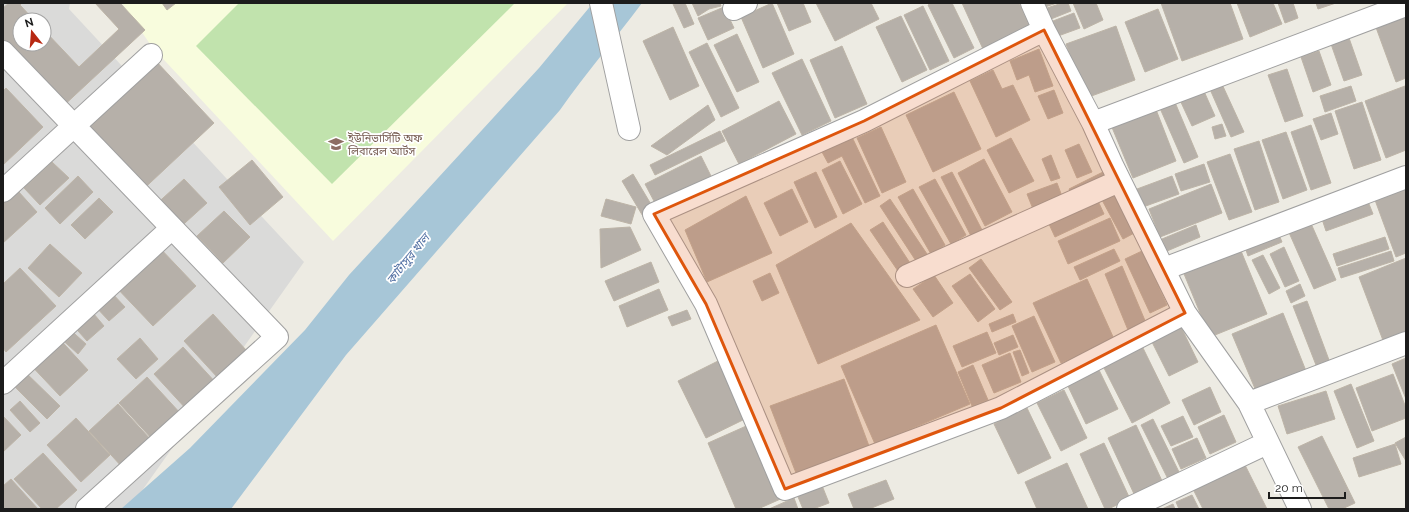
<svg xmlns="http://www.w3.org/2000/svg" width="1409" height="512" font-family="Raleway,'Noto Sans Bengali',sans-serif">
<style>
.residential{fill:#dadad9;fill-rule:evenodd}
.education{fill:#f8fcdd}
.grass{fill:#c1e3ad}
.water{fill:#a7c6d7}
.building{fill:#b6b0a9;stroke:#bdb4a7}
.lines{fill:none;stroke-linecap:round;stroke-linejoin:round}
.minor-casing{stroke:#a0a0a0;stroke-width:24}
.minor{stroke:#fff;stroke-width:22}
.marked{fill:#de560d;fill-opacity:0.2;stroke:#de560d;stroke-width:3;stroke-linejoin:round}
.labels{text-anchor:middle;stroke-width:3.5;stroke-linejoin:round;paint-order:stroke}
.education-label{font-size:11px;fill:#785e54;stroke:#fff;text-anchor:start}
.water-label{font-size:12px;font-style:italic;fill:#5270a3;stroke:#fff}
</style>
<rect width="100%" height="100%" fill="#edebe3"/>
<path class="residential" d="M 3,3 L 70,3 L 69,9 L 304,262 L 129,509 L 3,509 ZM 20,20 L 44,20 L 44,44 L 20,44 Z"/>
<path class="education" d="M 122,3 L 568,3 L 333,241 L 152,47 Z"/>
<path class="grass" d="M 239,3 L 515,3 L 332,184 L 196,46 Z"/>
<path class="water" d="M 593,3 L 642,3 C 615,39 586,73 560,110 L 346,355 L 231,509 L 121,509 L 190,448 L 305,330 L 349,275 L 539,68 Z"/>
<path class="building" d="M 9,3 L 22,3 L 20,5 L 34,20 L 20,20 L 20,44 L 44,44 L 44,30 L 79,67 L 119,29 L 95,3 L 120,3 L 145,30 L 60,109 L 3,49 L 3,8 Z
M 162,3 L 176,3 L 167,10 Z
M 674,3 L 685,3 L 694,24 L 684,28 L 673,4 Z
M 692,3 L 720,3 L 721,6 L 709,9 L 698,16 Z
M 772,3 L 794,54 L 763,68 L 741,17 Z
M 777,3 L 803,3 L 811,22 L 789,31 Z
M 816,3 L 871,3 L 879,19 L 835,41 Z
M 931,3 L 952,3 L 974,48 L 954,58 L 928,5 Z
M 962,3 L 1019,3 L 1030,27 L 983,49 Z
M 1044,3 L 1057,3 L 1045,7 Z
M 1062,3 L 1068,3 L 1071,11 L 1051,19 L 1047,8 Z
M 1073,3 L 1096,3 L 1103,20 L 1084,29 Z
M 1161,3 L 1230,3 L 1243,39 L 1182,61 Z
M 1237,3 L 1273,3 L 1282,24 L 1250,37 Z
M 1278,3 L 1293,3 L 1298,18 L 1285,23 Z
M 1316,3 L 1336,3 L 1318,9 Z
M 923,6 L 949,61 L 930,70 L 904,15 Z
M 724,7 L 734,28 L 708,40 L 698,18 Z
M 1158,9 L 1178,59 L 1145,72 L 1125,22 Z
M 1406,11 L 1406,78 L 1396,82 L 1374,22 Z
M 1074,13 L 1080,28 L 1058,36 L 1053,21 Z
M 901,16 L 927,70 L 902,82 L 876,27 Z
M 1116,26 L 1135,80 L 1086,98 L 1066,44 Z
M 673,27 L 699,86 L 670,100 L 643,41 Z
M 737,34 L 759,82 L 737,92 L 714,45 Z
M 1349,38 L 1362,75 L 1344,81 L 1331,44 Z
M 707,43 L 739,108 L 721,117 L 689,52 Z
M 842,46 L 867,104 L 835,118 L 810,60 Z
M 1039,49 L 1053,86 L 1035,92 L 1029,75 L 1017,80 L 1010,61 Z
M 1319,51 L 1331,85 L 1313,92 L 1301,57 Z
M 154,59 L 214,123 L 135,197 L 75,133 Z
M 802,59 L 831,121 L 802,135 L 772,73 Z
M 1287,69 L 1303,116 L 1285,122 L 1268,75 Z
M 993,70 L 1002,89 L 1013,85 L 1030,120 L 996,137 L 970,81 Z
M 1221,82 L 1244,132 L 1231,137 L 1209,87 Z
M 1351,86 L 1356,101 L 1325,112 L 1320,96 Z
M 1405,86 L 1406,90 L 1406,150 L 1386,158 L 1365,101 Z
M 6,88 L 43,127 L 3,165 L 3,91 Z
M 1203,89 L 1215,116 L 1192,126 L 1179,98 Z
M 1054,90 L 1063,113 L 1048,119 L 1038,96 Z
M 954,92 L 981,149 L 933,172 L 906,115 Z
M 1174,100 L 1198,157 L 1184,163 L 1159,106 Z
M 779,101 L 796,134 L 739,164 L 722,131 Z
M 1362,102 L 1381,160 L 1354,169 L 1335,111 Z
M 708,105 L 715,120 L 667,155 L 651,146 Z
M 1155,107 L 1176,161 L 1133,178 L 1111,125 Z
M 1331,113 L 1338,134 L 1321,140 L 1313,119 Z
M 1222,124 L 1226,136 L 1215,139 L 1212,127 Z
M 1311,125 L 1331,183 L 1311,190 L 1291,132 Z
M 881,127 L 906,182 L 882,193 L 857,138 Z
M 720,131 L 725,141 L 655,175 L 650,165 Z
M 1286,132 L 1307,190 L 1283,199 L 1262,140 Z
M 852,137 L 880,196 L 865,203 L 842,156 L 828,163 L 822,152 Z
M 1011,138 L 1034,181 L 1009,193 L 987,150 Z
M 1259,141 L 1279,202 L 1255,210 L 1234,149 Z
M 1079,144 L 1092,172 L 1077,178 L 1065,150 Z
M 1230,154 L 1252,212 L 1229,220 L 1207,162 Z
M 1051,155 L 1060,178 L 1051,181 L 1042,159 Z
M 701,156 L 711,176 L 655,203 L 645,184 Z
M 984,159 L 1012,212 L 985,226 L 958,173 Z
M 252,160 L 283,197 L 250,225 L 219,187 Z
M 840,161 L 862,204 L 843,214 L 822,170 Z
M 52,162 L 69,178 L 40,205 L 24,188 Z
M 1204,164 L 1210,182 L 1181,191 L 1175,174 Z
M 1107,170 L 1111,179 L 1073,197 L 1069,189 Z
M 816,172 L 837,217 L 815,228 L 794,182 Z
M 952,172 L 982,230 L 971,236 L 941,177 Z
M 633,174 L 655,211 L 644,218 L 622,181 Z
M 78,176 L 93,192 L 60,224 L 45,208 Z
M 1172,176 L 1179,194 L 1143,207 L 1137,189 Z
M 184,179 L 207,203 L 175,232 L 152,208 Z
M 935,179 L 966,235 L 951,244 L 919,187 Z
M 1057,183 L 1063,199 L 1033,209 L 1027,194 Z
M 1211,184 L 1222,213 L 1160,237 L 1149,209 Z
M 1406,188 L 1406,253 L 1396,257 L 1375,200 Z
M 792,189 L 808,222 L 780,236 L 764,203 Z
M 913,189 L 945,245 L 931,254 L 898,197 Z
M 1119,190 L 1140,230 L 1123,239 L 1102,200 Z
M 18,191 L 37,212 L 3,243 L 3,204 Z
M 746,196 L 772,253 L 707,282 L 685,230 Z
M 99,198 L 113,212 L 85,239 L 71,225 Z
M 606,199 L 636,207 L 631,224 L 601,216 Z
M 890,199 L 927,254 L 916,261 L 880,206 Z
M 1367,199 L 1373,214 L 1326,231 L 1321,216 Z
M 1098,201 L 1104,214 L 1055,237 L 1049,224 Z
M 224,211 L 250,237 L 223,263 L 197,236 Z
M 1110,218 L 1120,241 L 1068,264 L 1058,241 Z
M 1309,219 L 1336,280 L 1314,289 L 1287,228 Z
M 883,222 L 912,266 L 900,274 L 870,230 Z
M 851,223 L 920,320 L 818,364 L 776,265 Z
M 1196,225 L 1200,237 L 1167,251 L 1162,239 Z
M 630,227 L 641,250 L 601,268 L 600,229 Z
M 1277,230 L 1282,242 L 1248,256 L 1244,244 Z
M 1385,237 L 1389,249 L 1337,266 L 1333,254 Z
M 50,244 L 82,273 L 59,297 L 28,268 Z
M 157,245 L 196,286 L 153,326 L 114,285 Z
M 1239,246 L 1267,314 L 1210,337 L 1182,269 Z
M 1284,247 L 1299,281 L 1285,287 L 1270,254 Z
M 1114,249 L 1120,261 L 1080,280 L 1074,267 Z
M 1142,251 L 1167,305 L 1150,313 L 1125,259 Z
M 1391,251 L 1394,261 L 1341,278 L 1338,268 Z
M 1263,255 L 1280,288 L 1269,294 L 1252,260 Z
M 1406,258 L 1406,334 L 1384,343 L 1359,277 Z
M 981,259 L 1012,302 L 1000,310 L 969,268 Z
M 651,262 L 659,282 L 614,301 L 605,281 Z
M 1122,266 L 1146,323 L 1128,330 L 1105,274 Z
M 20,268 L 56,306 L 6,352 L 3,348 L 3,284 Z
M 770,273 L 779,293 L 762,301 L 753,281 Z
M 970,274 L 995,309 L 978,322 L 952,286 Z
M 934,275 L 953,303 L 933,317 L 913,289 Z
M 1087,279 L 1114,339 L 1061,363 L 1033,303 Z
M 1300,284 L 1305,296 L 1291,303 L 1286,291 Z
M 659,289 L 668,310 L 627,327 L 619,306 Z
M 110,291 L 125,307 L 109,321 L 94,305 Z
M 1307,301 L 1329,360 L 1316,365 L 1293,306 Z
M 88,307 L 104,326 L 87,341 L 70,322 Z
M 687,310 L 691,319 L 672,326 L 668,317 Z
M 1283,313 L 1306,371 L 1256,391 L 1232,334 Z
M 213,314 L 247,351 L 218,378 L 184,341 Z
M 1013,314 L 1016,322 L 992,332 L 989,324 Z
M 1034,316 L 1055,362 L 1032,372 L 1012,326 Z
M 936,325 L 970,404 L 875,444 L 841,366 Z
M 66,326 L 86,344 L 78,354 L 57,335 Z
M 1181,327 L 1198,362 L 1169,376 L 1152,342 Z
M 987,332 L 996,353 L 962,367 L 953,346 Z
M 54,333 L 88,370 L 60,396 L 25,359 Z
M 1013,335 L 1018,347 L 999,355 L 994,343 Z
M 140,338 L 158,359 L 136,379 L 117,359 Z
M 1142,346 L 1170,403 L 1132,423 L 1103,366 Z
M 183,347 L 217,384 L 188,411 L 154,374 Z
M 1020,350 L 1029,373 L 1022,376 L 1013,352 Z
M 1010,353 L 1021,382 L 994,393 L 982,365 Z
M 1406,358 L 1406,399 L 1392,364 Z
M 718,361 L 747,418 L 706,438 L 678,381 Z
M 973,365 L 988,400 L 972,406 L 958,372 Z
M 20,367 L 60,406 L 47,419 L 8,380 Z
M 1099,370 L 1118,409 L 1086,424 L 1067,384 Z
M 1393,374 L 1406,408 L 1406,418 L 1372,431 L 1356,388 Z
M 147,377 L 181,414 L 153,440 L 119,403 Z
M 844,379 L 869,446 L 796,473 L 770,406 Z
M 1351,384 L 1374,441 L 1357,448 L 1334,391 Z
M 1210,387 L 1221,412 L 1194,425 L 1182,400 Z
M 1064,390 L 1087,438 L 1061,451 L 1037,403 Z
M 1326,391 L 1335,419 L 1287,434 L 1278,406 Z
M 20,401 L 40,423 L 30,432 L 10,410 Z
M 118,404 L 152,441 L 123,468 L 89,431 Z
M 1027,408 L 1051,458 L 1018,474 L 994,424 Z
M 1224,415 L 1236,442 L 1210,454 L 1198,427 Z
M 3,416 L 21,435 L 3,452 Z
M 1183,416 L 1193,437 L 1171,446 L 1161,426 Z
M 76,418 L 110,455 L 81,482 L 47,445 Z
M 1153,419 L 1180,474 L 1168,479 L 1141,425 Z
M 753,423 L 785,497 L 758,509 L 736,509 L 708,443 Z
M 1136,425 L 1163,483 L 1135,496 L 1108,438 Z
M 1322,436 L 1355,503 L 1342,509 L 1329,509 L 1298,447 Z
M 1406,437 L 1406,461 L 1395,443 Z
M 1197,438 L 1206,458 L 1181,469 L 1172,449 Z
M 1104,443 L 1130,499 L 1108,509 L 1105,509 L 1080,454 Z
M 1395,444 L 1401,464 L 1359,477 L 1353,458 Z
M 43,453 L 77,490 L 56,509 L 42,509 L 14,479 Z
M 1243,461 L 1267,509 L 1203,509 L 1192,487 Z
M 1067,463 L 1088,509 L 1037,509 L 1025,482 Z
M 11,479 L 38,509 L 3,509 L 3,486 Z
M 886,480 L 894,499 L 869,509 L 854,509 L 848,494 Z
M 821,483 L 829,503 L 813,509 L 803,509 L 796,492 Z
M 1192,495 L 1199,509 L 1179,509 L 1176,502 Z
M 794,498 L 798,509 L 769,509 Z
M 1173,504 L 1175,509 L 1162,509 Z"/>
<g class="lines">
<g class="minor-casing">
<path id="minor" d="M 601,3 L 629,129
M 1032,3 L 1044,30 L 1093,123 L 1112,165 L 1185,313 L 1249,403 L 1300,509
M 734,9 L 746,3
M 1044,30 L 864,121 L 654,214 L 706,304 L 785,489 L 1001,408 L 1185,313
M 3,52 L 277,337 L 87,509
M 1093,123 L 1406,5
M 3,191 L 151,55
M 1164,269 L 1406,177
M 907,276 L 1119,181
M 3,383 L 172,228
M 1249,403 L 1406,343
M 1128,509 L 1267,443"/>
</g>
<use href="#minor" class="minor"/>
</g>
<path class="marked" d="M 1044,30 L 1185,313 L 1001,408 L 785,489 L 706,304 L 654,214 L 864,121 Z"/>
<defs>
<g id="university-bare" transform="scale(1.2)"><path d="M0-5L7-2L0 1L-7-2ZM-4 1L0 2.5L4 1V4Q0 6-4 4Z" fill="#8d6e63" stroke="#fff" stroke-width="2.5" paint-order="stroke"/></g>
</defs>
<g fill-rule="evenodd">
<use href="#university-bare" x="336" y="144"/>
</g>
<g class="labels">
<g class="education-label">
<text x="348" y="142">ইউনিভার্সিটি অফ<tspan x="348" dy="13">লিবারেল আর্টস</tspan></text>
</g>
<g class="water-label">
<text transform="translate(408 259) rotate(-51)" y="4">কাটাসুর খাল</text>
</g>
</g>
<rect width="1409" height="512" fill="none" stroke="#1c1c1c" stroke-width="8"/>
<g transform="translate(32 32) rotate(343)"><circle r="19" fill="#ffffff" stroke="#a4a4a4"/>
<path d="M0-3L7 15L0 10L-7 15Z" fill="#b72812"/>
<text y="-6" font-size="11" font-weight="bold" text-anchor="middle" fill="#1c1c1c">N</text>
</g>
<path d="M1269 492v6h76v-6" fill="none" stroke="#1c1c1c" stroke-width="2"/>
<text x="1275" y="492" font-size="12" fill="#1c1c1c" stroke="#ffffff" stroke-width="3" paint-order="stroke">20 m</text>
</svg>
